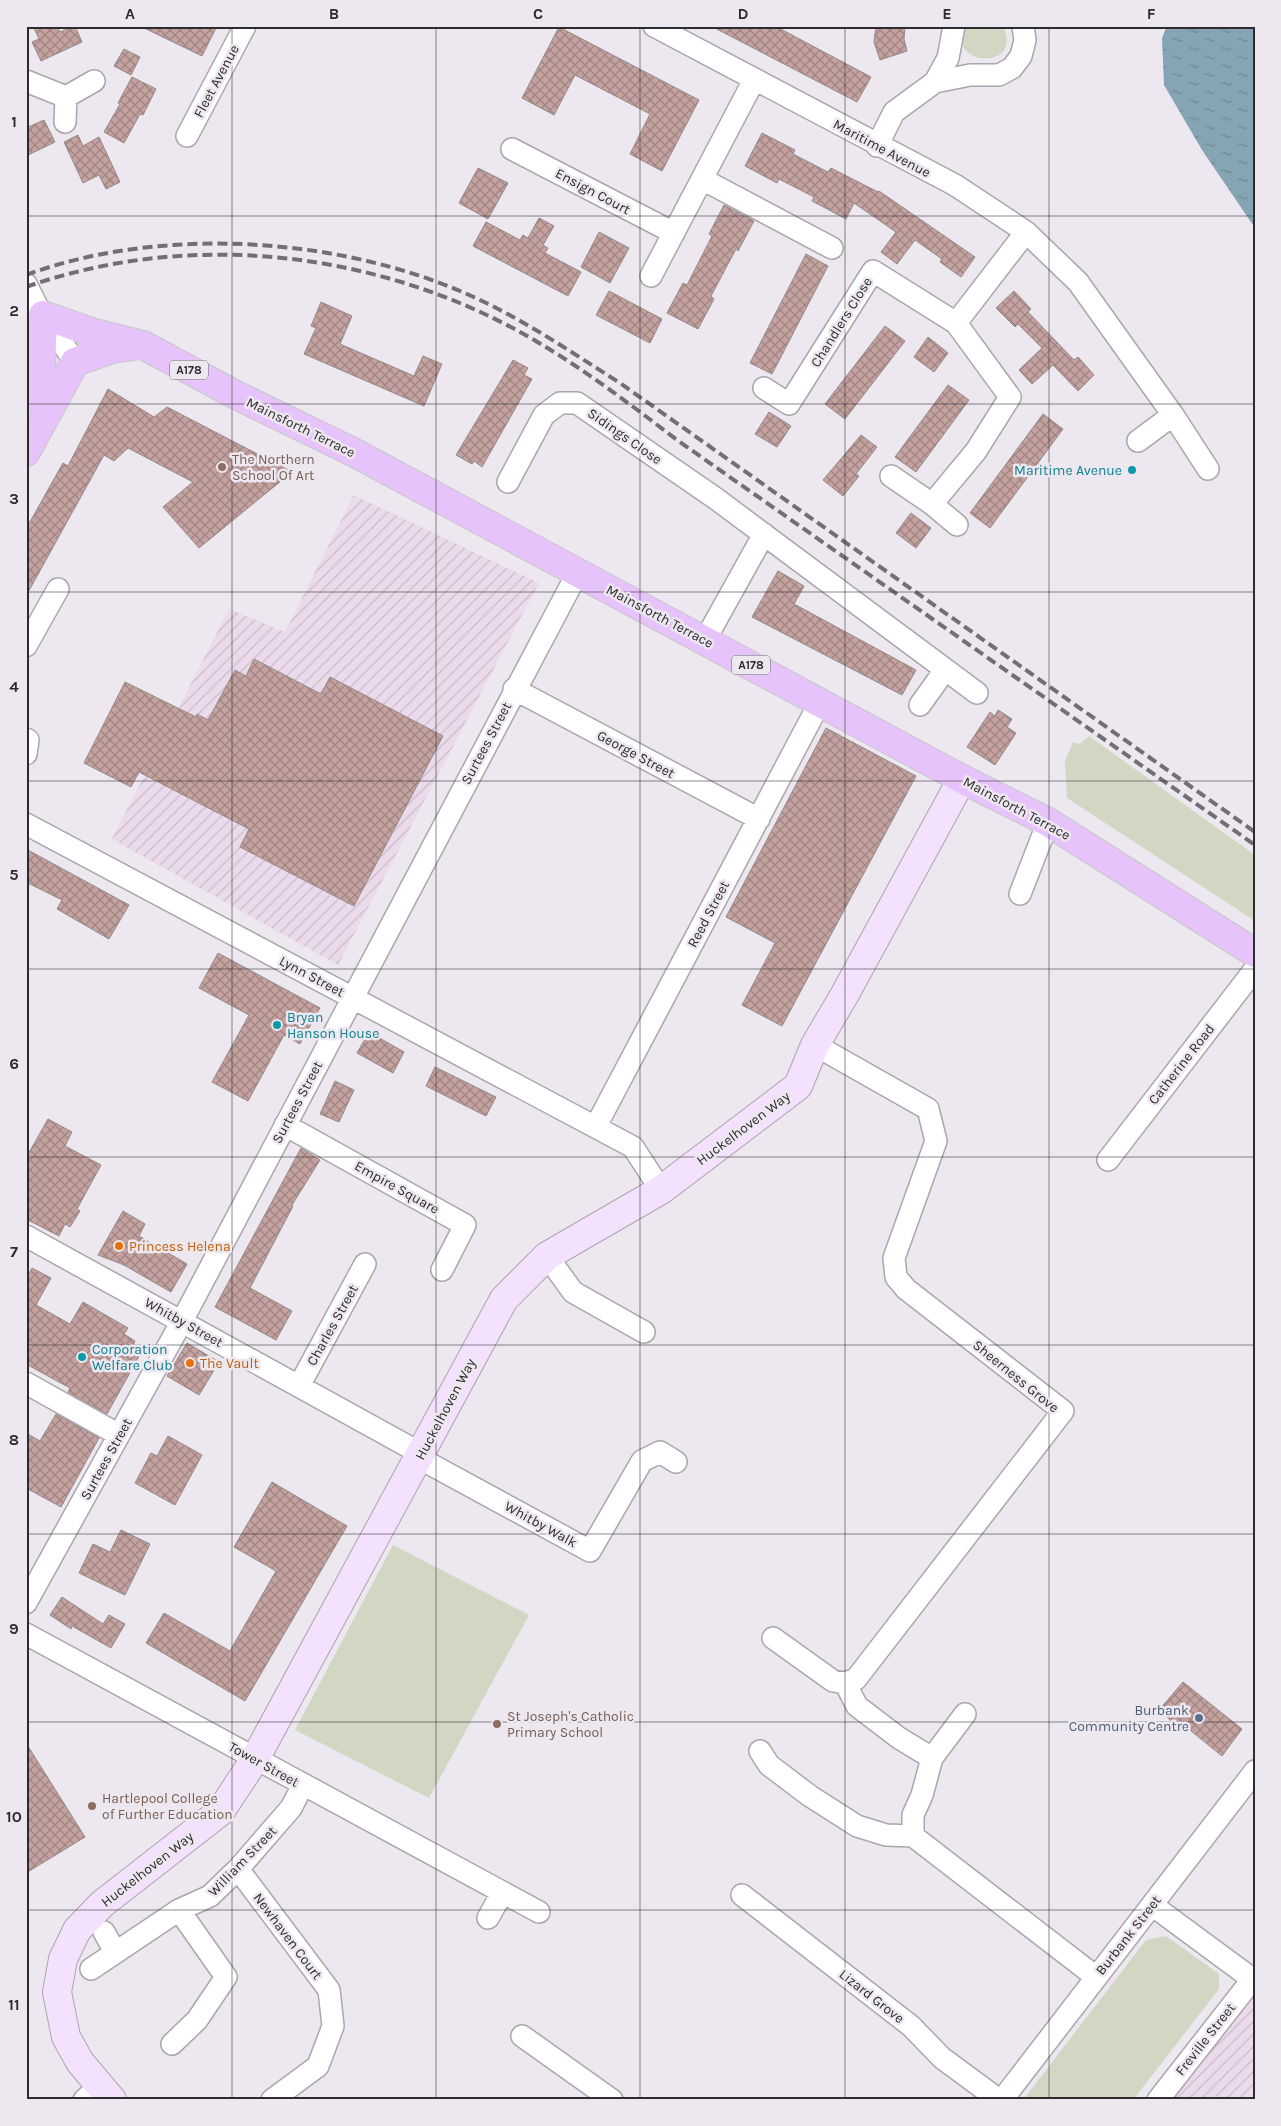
<svg xmlns="http://www.w3.org/2000/svg" width="1281" height="2126" font-family="Karla,sans-serif">
<style>
.industrial{fill:url(#industrial-furrows)}
.green{fill:#d2d7c4}
.water{fill:url(#water-ripples)}
.building{fill:url(#building-cross-hatch);stroke:#948a89}
.lines{fill:none;stroke-linecap:round;stroke-linejoin:round}
.street-casing{stroke:#aba5ad;stroke-width:24}
.secondary-casing{stroke:#aba5ad;stroke-width:30}
.primary-casing{stroke:#c8c8c9;stroke-width:30}
.street{stroke:#fff;stroke-width:21}
.secondary{stroke:#f3e1fd;stroke-width:28}
.primary{stroke:#e7c3fb;stroke-width:28}
.rail{stroke:#726e73;stroke-width:4;stroke-dasharray:10 5;stroke-linecap:butt}
.grid{fill:none;stroke:#2d2b2e;stroke-width:1;stroke-opacity:0.55}
.education-dot{fill:#8d6e63;stroke:#ede7ef;stroke-width:2}
.culture-dot{fill:#0f9aa8;stroke:#ede7ef;stroke-width:2}
.food-dot{fill:#e8710a;stroke:#ede7ef;stroke-width:2}
.service-dot{fill:#5c6f8a;stroke:#ede7ef;stroke-width:2}
.labels{text-anchor:middle;stroke-width:5;stroke-linejoin:round;paint-order:stroke}
.shield{fill:#ede7ef;stroke:#676368;stroke-width:1}
.shield-label{font-size:12px;font-weight:bold;fill:#2d2b2e}
.street-label{font-size:14px;fill:#2d2b2e;stroke:#ede7ef}
.education-label{font-size:14px;fill:#785e54;stroke:#ede7ef;text-anchor:start}
.culture-label{font-size:14px;fill:#0d838f;stroke:#ede7ef;text-anchor:start}
.food-label{font-size:14px;fill:#c56008;stroke:#ede7ef;text-anchor:start}
.service-label{font-size:14px;fill:#4e5e75;stroke:#ede7ef;text-anchor:end}
.neatline{fill:none;stroke:#2d2b2e;stroke-width:2}
.grid-label{font-size:16px;text-anchor:middle;font-weight:bold;fill:#2d2b2e}
</style>
<defs>
<pattern id="industrial-furrows" width="10" height="10" patternUnits="userSpaceOnUse" patternTransform="scale(1.25)"><rect width="10" height="10" fill="#ebdaeb"/><path d="M-1 1l2-2M0 10L10 0M9 11l2-2" fill="none" stroke="#cabbca"/></pattern>
<pattern id="water-ripples" width="26" height="14" patternUnits="userSpaceOnUse" patternTransform="scale(1.25)"><rect width="26" height="14" fill="#86a5b4"/><path d="M2 4q2-2 4 0t4 0M15 11q2-2 4 0t4 0" fill="none" stroke="#6e8793"/></pattern>
<pattern id="building-cross-hatch" width="8" height="8" patternUnits="userSpaceOnUse" patternTransform="scale(1.25)"><rect width="8" height="8" fill="#c4a29f"/><path d="M0 0l8 8M0 8l8-8" fill="none" stroke="#a08482"/></pattern>
</defs>
<rect width="100%" height="100%" fill="#ede7ef"/>
<path class="industrial" d="M 354,495 L 539,583 L 338,965 L 112,839 L 229,609 L 285,632 Z
M 1255,1987 L 1255,2100 L 1165,2100 Z"/>
<path class="green" d="M 966,26 L 1003,26 C 1025,73 942,65 966,26 Z
M 1089,736 L 1255,855 L 1255,921 L 1067,798 L 1065,761 L 1073,742 L 1080,744 Z
M 393,1545 L 529,1615 L 429,1798 L 295,1730 Z
M 1166,1936 L 1219,1974 L 1219,1989 L 1133,2100 L 1023,2100 L 1146,1940 Z"/>
<path class="water" d="M 1167,26 L 1255,26 L 1255,228 L 1202,150 L 1164,85 L 1162,38 Z"/>
<path class="building" d="M 33,26 L 57,26 L 60,32 L 75,26 L 82,42 L 41,61 L 32,42 L 39,39 Z
M 140,26 L 217,26 L 202,56 Z
M 711,26 L 775,26 L 871,77 L 857,102 Z
M 876,26 L 905,26 L 904,39 L 907,51 L 880,60 L 874,42 Z
M 559,27 L 699,100 L 662,171 L 630,154 L 650,114 L 575,75 L 554,115 L 522,98 Z
M 124,49 L 140,57 L 131,75 L 114,66 Z
M 132,77 L 156,89 L 143,115 L 140,114 L 124,143 L 104,132 L 120,104 L 118,103 Z
M 44,120 L 55,142 L 26,156 L 26,128 Z
M 762,133 L 795,150 L 793,154 L 828,172 L 831,168 L 878,192 L 879,191 L 975,257 L 961,277 L 940,262 L 942,259 L 915,240 L 897,264 L 881,252 L 896,232 L 854,203 L 846,219 L 812,201 L 814,197 L 779,179 L 777,183 L 745,166 Z
M 78,135 L 83,146 L 99,137 L 120,182 L 106,189 L 99,175 L 83,183 L 64,142 Z
M 478,168 L 508,183 L 488,219 L 459,203 Z
M 724,205 L 754,221 L 738,251 L 736,249 L 711,296 L 714,299 L 698,329 L 667,313 L 683,283 L 687,285 L 712,236 L 709,234 Z
M 539,218 L 554,226 L 543,245 L 548,248 L 545,253 L 581,272 L 568,296 L 473,246 L 486,222 L 520,240 L 523,235 L 528,238 Z
M 599,232 L 629,248 L 610,283 L 581,267 Z
M 806,254 L 828,266 L 772,374 L 750,363 Z
M 609,291 L 662,319 L 650,343 L 596,315 Z
M 1014,291 L 1031,309 L 1028,312 L 1074,360 L 1078,357 L 1094,375 L 1078,391 L 1053,365 L 1032,384 L 1019,370 L 1042,348 L 1018,324 L 1015,327 L 996,308 Z
M 321,302 L 352,316 L 340,344 L 414,376 L 423,356 L 442,364 L 424,406 L 304,354 L 316,328 L 311,326 Z
M 885,326 L 905,341 L 845,419 L 825,404 Z
M 928,337 L 948,353 L 934,372 L 914,357 Z
M 513,360 L 528,368 L 524,375 L 532,379 L 482,467 L 474,461 L 472,464 L 456,455 Z
M 948,385 L 969,400 L 916,472 L 895,457 Z
M 108,389 L 154,417 L 167,407 L 292,472 L 199,548 L 163,507 L 193,482 L 128,448 L 114,461 L 104,455 L 26,596 L 26,529 L 63,463 L 68,466 Z
M 769,412 L 791,426 L 777,447 L 755,434 Z
M 1043,414 L 1063,429 L 990,528 L 970,513 Z
M 861,435 L 877,447 L 856,474 L 859,476 L 843,496 L 823,480 Z
M 911,513 L 931,528 L 916,548 L 896,533 Z
M 778,571 L 804,586 L 794,604 L 916,670 L 902,695 L 752,617 Z
M 254,659 L 321,694 L 330,677 L 443,736 L 354,906 L 240,847 L 249,829 L 139,772 L 131,787 L 84,763 L 125,682 L 196,717 L 197,714 L 208,720 L 235,670 L 246,676 Z
M 998,710 L 1012,719 L 1007,727 L 1016,733 L 995,765 L 967,747 L 990,712 L 995,716 Z
M 826,728 L 916,776 L 782,1026 L 742,1005 L 775,943 L 726,917 Z
M 26,849 L 129,905 L 109,939 L 57,909 L 62,900 L 26,882 Z
M 218,953 L 320,1008 L 300,1044 L 284,1035 L 248,1101 L 212,1082 L 249,1015 L 199,988 Z
M 369,1032 L 404,1052 L 393,1073 L 357,1053 Z
M 435,1067 L 496,1097 L 486,1116 L 426,1086 Z
M 335,1081 L 354,1090 L 339,1122 L 320,1114 Z
M 48,1119 L 72,1132 L 65,1146 L 101,1165 L 77,1209 L 80,1211 L 70,1227 L 65,1224 L 59,1236 L 26,1219 L 26,1158 Z
M 301,1148 L 320,1160 L 292,1205 L 293,1206 L 250,1288 L 292,1311 L 276,1340 L 215,1307 Z
M 123,1211 L 145,1224 L 139,1236 L 187,1264 L 171,1292 L 124,1265 L 98,1255 Z
M 32,1268 L 51,1278 L 36,1305 L 70,1324 L 83,1302 L 128,1328 L 124,1334 L 135,1341 L 133,1346 L 142,1351 L 107,1414 L 68,1392 L 70,1388 L 26,1364 L 26,1279 Z
M 187,1343 L 219,1362 L 199,1395 L 167,1376 Z
M 56,1414 L 99,1438 L 61,1507 L 26,1488 L 26,1433 L 40,1441 Z
M 168,1436 L 202,1455 L 175,1505 L 135,1483 L 151,1453 L 157,1456 Z
M 272,1482 L 347,1526 L 245,1701 L 146,1643 L 164,1613 L 230,1651 L 276,1571 L 234,1547 Z
M 121,1530 L 150,1544 L 125,1595 L 79,1573 L 93,1544 L 110,1552 Z
M 62,1597 L 103,1624 L 109,1615 L 125,1624 L 111,1648 L 72,1626 L 71,1629 L 50,1615 Z
M 1183,1682 L 1242,1729 L 1222,1756 L 1180,1722 L 1177,1726 L 1159,1710 Z
M 26,1743 L 85,1837 L 26,1873 Z"/>
<g class="lines">
<g class="street-casing">
<path id="street" d="M 654,26 L 955,185 L 1026,232 L 1078,282 L 1173,415 L 1208,469
M 26,81 L 66,97
M 935,82 L 948,58 L 954,26
M 66,97 L 94,81
M 65,122 L 66,97
M 187,136 L 245,26
M 877,146 L 894,112 L 935,82 L 970,75 L 999,75 L 1012,68 L 1021,56 L 1025,40 L 1023,26
M 512,149 L 674,233
M 702,179 L 832,248
M 651,276 L 754,80
M 26,284 L 37,306 L 75,362
M 764,388 L 789,404 L 873,271 L 956,323 L 1026,232
M 1138,441 L 1173,415
M 891,476 L 932,504 L 976,451 L 1010,397 L 956,323
M 508,482 L 544,415 L 560,403 L 577,403 L 715,498 L 977,693
M 932,504 L 957,525
M 705,640 L 764,534
M 26,646 L 58,589
M 514,689 L 759,819
M 920,705 L 945,670
M 26,739 L 28,740 L 26,754
M 26,824 L 633,1147 L 661,1190
M 1020,894 L 1048,822
M 285,1125 L 465,1225 L 442,1270
M 596,1126 L 820,702
M 1108,1160 L 1255,969
M 26,1236 L 420,1453
M 547,1256 L 573,1292 L 644,1332
M 26,1383 L 119,1435
M 299,1386 L 365,1264
M 419,1458 L 590,1551 L 642,1461 L 660,1452 L 676,1462
M 26,1603 L 182,1321 L 578,572
M 26,1634 L 539,1912
M 773,1638 L 833,1681 L 845,1683 L 856,1679 L 1063,1411 L 906,1289 L 896,1277 L 894,1258 L 936,1141 L 928,1109 L 815,1045
M 845,1683 L 857,1706 L 899,1738 L 932,1758
M 965,1714 L 932,1758 L 922,1795 L 913,1815 L 913,1836 L 1096,1977
M 760,1751 L 769,1765 L 810,1796 L 857,1826 L 886,1835 L 913,1836
M 238,1869 L 329,1990 L 333,2026 L 318,2066 L 272,2100
M 742,1895 L 911,2026 L 942,2058 L 999,2100
M 1152,1905 L 1255,1981
M 488,1918 L 502,1893
M 104,1932 L 115,1952
M 91,1969 L 179,1910 L 210,1896 L 238,1869 L 291,1808 L 303,1785
M 522,2036 L 612,2100
M 172,2044 L 197,2020 L 226,1977 L 179,1910
M 84,2100 L 101,2085
M 1002,2100 L 1255,1771
M 1158,2100 L 1255,1976"/>
</g>
<g class="secondary-casing">
<path id="secondary" d="M 112,2100 L 80,2062 L 66,2037 L 57,1992 L 63,1959 L 77,1930 L 102,1904 L 220,1812 L 255,1759 L 504,1299 L 547,1256 L 661,1190 L 798,1086 L 815,1045 L 845,994 L 962,779"/>
</g>
<g class="primary-casing">
<path id="primary" d="M 47,412 L 38,395 L 41,371 L 43,315 L 91,332 L 143,345 L 236,395 L 355,453 L 962,779 L 1048,822 L 1255,953
M 26,452 L 75,362 L 112,349 L 134,346"/>
</g>
<use href="#street" class="street"/>
<use href="#secondary" class="secondary"/>
<use href="#primary" class="primary"/>
<path class="rail" d="M 26,275 C 164,224 348,237 480,300 C 529,323 574,354 620,383 L 1255,832
M 26,287 C 182,232 359,249 505,324 C 567,356 622,398 677,440 L 1255,845"/>
</g>
<path class="grid" d="M 232,26 L 232,2100M 436,26 L 436,2100M 640,26 L 640,2100M 845,26 L 845,2100M 1049,26 L 1049,2100M 26,216 L 1255,216M 26,404 L 1255,404M 26,592 L 1255,592M 26,781 L 1255,781M 26,969 L 1255,969M 26,1157 L 1255,1157M 26,1345 L 1255,1345M 26,1534 L 1255,1534M 26,1722 L 1255,1722M 26,1910 L 1255,1910"/>
<g class="education-dot">
<circle cx="222" cy="467" r="5"/>
<circle cx="497" cy="1724" r="5"/>
<circle cx="92" cy="1806" r="5"/>
</g>
<g class="culture-dot">
<circle cx="1132" cy="470" r="5"/>
<circle cx="277" cy="1025" r="5"/>
<circle cx="82" cy="1357" r="5"/>
</g>
<g class="food-dot">
<circle cx="119" cy="1246" r="5"/>
<circle cx="190" cy="1363" r="5"/>
</g>
<circle class="service-dot" cx="1199" cy="1718" r="5"/>
<g class="labels">
<g class="shield">
<rect x="170" y="360.5" width="38" height="19" rx="4"/>
<rect x="732" y="655.5" width="38" height="19" rx="4"/>
</g>
<g class="shield-label">
<text x="189" y="374">A178</text>
<text x="751" y="669">A178</text>
</g>
<g class="street-label">
<text transform="translate(216 81) rotate(-62)" y="5">Fleet Avenue</text>
<text transform="translate(882 148) rotate(28)" y="5">Maritime Avenue</text>
<text transform="translate(593 191) rotate(28)" y="5">Ensign Court</text>
<text transform="translate(841 322) rotate(-58)" y="5">Chandlers Close</text>
<text transform="translate(301 427) rotate(26)" y="5">Mainsforth Terrace</text>
<text transform="translate(625 436) rotate(35)" y="5">Sidings Close</text>
<text transform="translate(660 616) rotate(28)" y="5">Mainsforth Terrace</text>
<text transform="translate(486 743) rotate(-62)" y="5">Surtees Street</text>
<text transform="translate(636 754) rotate(28)" y="5">George Street</text>
<text transform="translate(1017 808) rotate(28)" y="5">Mainsforth Terrace</text>
<text transform="translate(708 914) rotate(-62)" y="5">Reed Street</text>
<text transform="translate(312 976) rotate(28)" y="5">Lynn Street</text>
<text transform="translate(1181 1064) rotate(-52)" y="5">Catherine Road</text>
<text transform="translate(297 1102) rotate(-62)" y="5">Surtees Street</text>
<text transform="translate(743 1128) rotate(-37)" y="5">Huckelhoven Way</text>
<text transform="translate(397 1187) rotate(29)" y="5">Empire Square</text>
<text transform="translate(184 1322) rotate(29)" y="5">Whitby Street</text>
<text transform="translate(332 1325) rotate(-61)" y="5">Charles Street</text>
<text transform="translate(1016 1376) rotate(39)" y="5">Sheerness Grove</text>
<text transform="translate(445 1409) rotate(-62)" y="5">Huckelhoven Way</text>
<text transform="translate(106 1459) rotate(-61)" y="5">Surtees Street</text>
<text transform="translate(541 1524) rotate(29)" y="5">Whitby Walk</text>
<text transform="translate(264 1764) rotate(29)" y="5">Tower Street</text>
<text transform="translate(242 1861) rotate(-46)" y="5">William Street</text>
<text transform="translate(147 1869) rotate(-38)" y="5">Huckelhoven Way</text>
<text transform="translate(1128 1935) rotate(-52)" y="5">Burbank Street</text>
<text transform="translate(288 1936) rotate(53)" y="5">Newhaven Court</text>
<text transform="translate(872 1996) rotate(38)" y="5">Lizard Grove</text>
<text transform="translate(1205 2039) rotate(-52)" y="5">Freville Street</text>
</g>
<g class="education-label">
<text x="232" y="464">The Northern<tspan x="232" dy="16">School Of Art</tspan></text>
<text x="507" y="1721">St Joseph's Catholic<tspan x="507" dy="16">Primary School</tspan></text>
<text x="102" y="1803">Hartlepool College<tspan x="102" dy="16">of Further Education</tspan></text>
</g>
<g class="culture-label">
<text x="1122" y="475" text-anchor="end">Maritime Avenue</text>
<text x="287" y="1022">Bryan<tspan x="287" dy="16">Hanson House</tspan></text>
<text x="92" y="1354">Corporation<tspan x="92" dy="16">Welfare Club</tspan></text>
</g>
<g class="food-label">
<text x="129" y="1251">Princess Helena</text>
<text x="200" y="1368">The Vault</text>
</g>
<g class="service-label">
<text x="1189" y="1715">Burbank<tspan x="1189" dy="16">Community Centre</tspan></text>
</g>
</g>
<rect width="1281" height="2126" fill="none" stroke="#ede7ef" stroke-width="55"/>
<rect x="28" y="28" width="1226" height="2070" class="neatline"/>
<g class="grid-label">
<text x="130" y="19">A</text>
<text x="334" y="19">B</text>
<text x="538" y="19">C</text>
<text x="743" y="19">D</text>
<text x="947" y="19">E</text>
<text x="1151" y="19">F</text>
<text x="14" y="127">1</text>
<text x="14" y="316">2</text>
<text x="14" y="504">3</text>
<text x="14" y="692">4</text>
<text x="14" y="880">5</text>
<text x="14" y="1069">6</text>
<text x="14" y="1257">7</text>
<text x="14" y="1445">8</text>
<text x="14" y="1634">9</text>
<text x="14" y="1822">10</text>
<text x="14" y="2010">11</text>
</g>
</svg>
